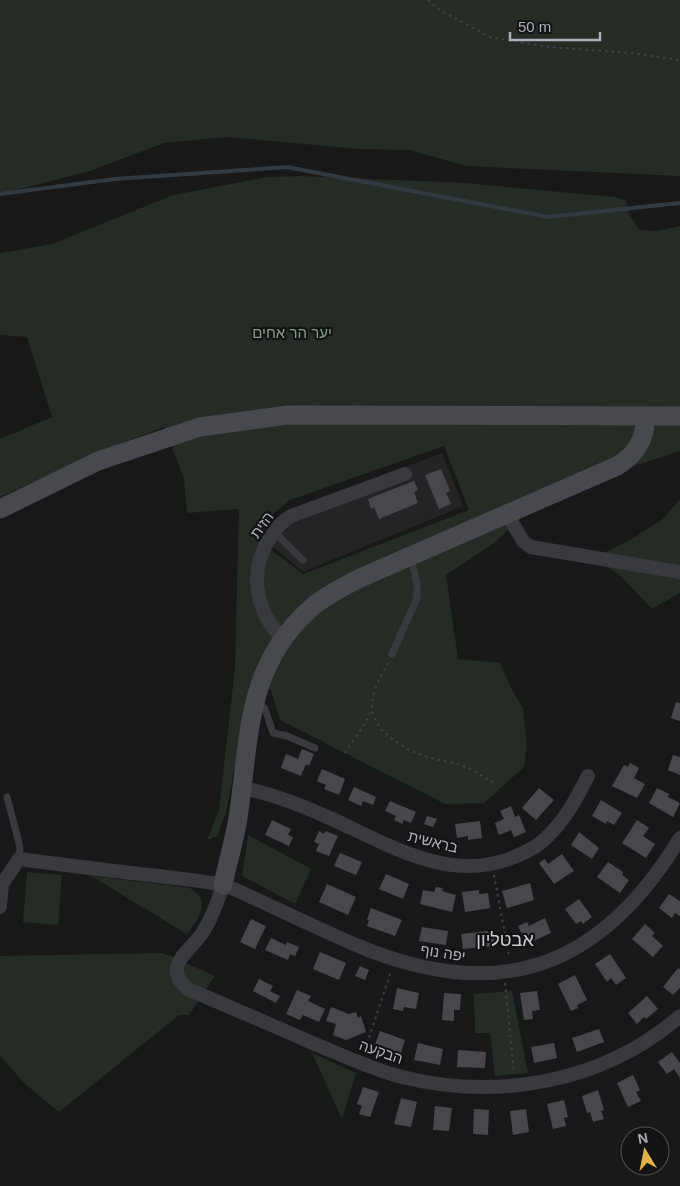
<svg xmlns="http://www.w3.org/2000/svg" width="680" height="1186" font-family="Helvetica,Heebo,sans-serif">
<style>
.built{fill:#242426}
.green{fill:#242c25;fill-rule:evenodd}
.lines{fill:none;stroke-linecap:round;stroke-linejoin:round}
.stream{stroke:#323a41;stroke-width:4}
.building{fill:#47484c}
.path{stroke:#3f4145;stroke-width:2;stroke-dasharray:2.5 4;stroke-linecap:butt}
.lane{stroke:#393a3e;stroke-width:7}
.street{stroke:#393a3e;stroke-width:14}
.secondary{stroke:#47494e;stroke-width:19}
.labels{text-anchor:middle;stroke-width:4.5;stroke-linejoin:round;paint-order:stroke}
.park-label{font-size:15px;fill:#84a187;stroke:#131314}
.street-label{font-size:15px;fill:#abafb8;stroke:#131314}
.quarter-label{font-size:18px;fill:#ccced4;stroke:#131314}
</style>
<rect width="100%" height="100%" fill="#181819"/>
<path class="built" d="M 442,453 L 463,506 L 303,572 L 263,538 L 284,513 Z"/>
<path class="green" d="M 0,0 L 680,0 L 680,176 L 466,166 L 410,150 L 360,149 L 227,137 L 164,143 L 90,171 L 0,194 Z
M 301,176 L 466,183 L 613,197 L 626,200 L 628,213 L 640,230 L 657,231 L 680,226 L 680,451 L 591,480 L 526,513 L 494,543 L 446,575 L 458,659 L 500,663 L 512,690 L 523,708 L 527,745 L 524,767 L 484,803 L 445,804 L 280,720 L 271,690 L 250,683 L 226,813 L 217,836 L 207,840 L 219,810 L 235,668 L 239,509 L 187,513 L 184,478 L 164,427 L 114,446 L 0,497 L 0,439 L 52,417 L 27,337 L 0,335 L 0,253 L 52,244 L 173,195 L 268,177 ZM 444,446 L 469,510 L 303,574 L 258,540 L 274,513 L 290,500 Z
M 680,499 L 680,593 L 652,609 L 619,574 L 593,559 L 635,537 L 663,519 Z
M 248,835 L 311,869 L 295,904 L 242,876 Z
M 27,872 L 62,875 L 58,925 L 23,922 Z
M 91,876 L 190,888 L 200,896 C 205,911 196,922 187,934 Z
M 163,953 L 215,976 L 189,1015 L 179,1015 L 59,1112 L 25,1084 L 0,1056 L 0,956 Z
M 512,991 L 528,1073 L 495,1076 L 490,1033 L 475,1033 L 474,994 Z
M 312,1053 L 356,1073 L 342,1119 Z"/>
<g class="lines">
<path class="stream" d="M 0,194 L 115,179 L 287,167 L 548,217 L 680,203"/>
</g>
<path class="building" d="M 441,469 L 450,491 L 446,493 L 451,504 L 439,509 L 425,475 Z
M 414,481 L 418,490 L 414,492 L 418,503 L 379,519 L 374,507 L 371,509 L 368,499 Z
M 676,702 L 680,703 L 680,721 L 671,718 Z
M 302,749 L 314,754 L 309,766 L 306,764 L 301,776 L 281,768 L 286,754 L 298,759 Z
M 673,755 L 680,757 L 680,775 L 668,770 Z
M 630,763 L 639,768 L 634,778 L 645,784 L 637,798 L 612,786 L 624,765 L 628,767 Z
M 322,769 L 345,779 L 339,795 L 324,789 L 326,785 L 317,781 Z
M 354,787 L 376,797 L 373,805 L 363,801 L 361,806 L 348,800 Z
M 539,788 L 554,800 L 536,820 L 522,808 Z
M 657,788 L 669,794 L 668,797 L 680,803 L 673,817 L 649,803 Z
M 601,800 L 622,813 L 614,825 L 607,821 L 606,824 L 592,816 Z
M 390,801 L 416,812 L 411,823 L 404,820 L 402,824 L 394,820 L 396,816 L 385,811 Z
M 511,806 L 515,817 L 519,815 L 526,832 L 514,837 L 511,830 L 499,835 L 495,823 L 504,819 L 500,811 Z
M 427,816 L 437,819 L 433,827 L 424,824 Z
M 272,820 L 291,829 L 288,835 L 293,837 L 289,846 L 265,835 Z
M 637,820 L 649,828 L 643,836 L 655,844 L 646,858 L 622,843 Z
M 480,821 L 482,838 L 468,840 L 468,836 L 457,838 L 455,824 Z
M 319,831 L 324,834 L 326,831 L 338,836 L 329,856 L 316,851 L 319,844 L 314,842 Z
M 579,832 L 599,848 L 592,859 L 571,845 Z
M 340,853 L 362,862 L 356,875 L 334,866 Z
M 562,854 L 574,871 L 554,884 L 539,863 L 545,859 L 548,864 Z
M 608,862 L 623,872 L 622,875 L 629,880 L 620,893 L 597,877 Z
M 386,874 L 409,884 L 403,899 L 379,889 Z
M 530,883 L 534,900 L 507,908 L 502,891 Z
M 327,884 L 356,897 L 348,915 L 319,902 Z
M 436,887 L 443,888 L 442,891 L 456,895 L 452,912 L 420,904 L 423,890 L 434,892 Z
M 479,890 L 479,894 L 488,893 L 490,908 L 465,912 L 462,892 Z
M 669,894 L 680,901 L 680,916 L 675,913 L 672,918 L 659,908 Z
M 579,899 L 592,917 L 583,924 L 581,921 L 576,924 L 565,909 Z
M 371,908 L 402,920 L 395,936 L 367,926 L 369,920 L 367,920 Z
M 545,918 L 551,933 L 527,944 L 518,926 L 527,922 L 529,926 Z
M 251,919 L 266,926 L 255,949 L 240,942 Z
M 645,924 L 655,933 L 652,936 L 663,946 L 653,957 L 632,939 Z
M 422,927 L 448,931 L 446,945 L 419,941 Z
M 488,931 L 489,938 L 496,937 L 497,946 L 463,949 L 461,934 Z
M 271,938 L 286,945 L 287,942 L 299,947 L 295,956 L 290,954 L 288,960 L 265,950 Z
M 320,952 L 346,963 L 339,980 L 313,969 Z
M 610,954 L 626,978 L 616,985 L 611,978 L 607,982 L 595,964 Z
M 360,966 L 369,970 L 365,980 L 355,976 Z
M 678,968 L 680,969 L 680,988 L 673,995 L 663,987 Z
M 575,975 L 587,1000 L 577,1005 L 578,1008 L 571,1011 L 558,984 Z
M 259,979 L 273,986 L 270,991 L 280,996 L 276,1003 L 253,991 Z
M 397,988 L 419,993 L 416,1009 L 404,1007 L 403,1011 L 393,1009 Z
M 297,990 L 311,996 L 308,1001 L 325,1009 L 319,1022 L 303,1015 L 300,1020 L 286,1014 Z
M 537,991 L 540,1010 L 532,1011 L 533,1019 L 524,1020 L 520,993 Z
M 444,993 L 461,994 L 460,1010 L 454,1010 L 454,1021 L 442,1020 Z
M 647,996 L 658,1009 L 646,1019 L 644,1017 L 637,1024 L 628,1013 Z
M 331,1007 L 349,1014 L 356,1012 L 358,1018 L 361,1016 L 366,1032 L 346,1040 L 333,1035 L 336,1024 L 326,1021 Z
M 599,1029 L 604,1042 L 577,1052 L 572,1038 Z
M 380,1031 L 405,1040 L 400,1056 L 374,1047 Z
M 418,1043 L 443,1049 L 440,1065 L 414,1060 Z
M 554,1043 L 557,1058 L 534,1063 L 531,1047 Z
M 458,1050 L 486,1052 L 485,1068 L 457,1067 Z
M 672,1052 L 680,1063 L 680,1078 L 674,1069 L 667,1074 L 658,1062 Z
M 633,1075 L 640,1090 L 636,1092 L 641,1101 L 628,1107 L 617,1083 Z
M 363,1087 L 379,1092 L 370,1117 L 359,1114 L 362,1106 L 357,1104 Z
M 598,1090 L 604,1110 L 601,1111 L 604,1119 L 593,1122 L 590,1112 L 587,1113 L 582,1096 Z
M 401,1098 L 417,1102 L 411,1127 L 394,1124 Z
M 564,1100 L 568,1117 L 564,1118 L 566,1126 L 553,1129 L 547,1104 Z
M 435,1106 L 452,1108 L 449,1131 L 433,1130 Z
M 474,1109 L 489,1110 L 488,1135 L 473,1134 Z
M 526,1109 L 529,1132 L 513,1135 L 510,1111 Z"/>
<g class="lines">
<path class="path" d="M 428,0 L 438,9 L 490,37 L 548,47 L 632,53 L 680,60
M 388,663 C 381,676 372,692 372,706 C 372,730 402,748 422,755 C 436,761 453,761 466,767 C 476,771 484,778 493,782
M 345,753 C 353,737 367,726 371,709
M 494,875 L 509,956
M 505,983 L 514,1073
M 365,1050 L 391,971"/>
<path class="lane" d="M 274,532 L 303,560
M 392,654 L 417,598 L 417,584 L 411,558
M 257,701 L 265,709 L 273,733 L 287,736 L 315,748
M 7,797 L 20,847 L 19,859"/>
<path class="street" d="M 507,514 L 523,541 L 531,547 L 680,572
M 283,639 C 254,610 248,569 272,535 C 277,527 282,521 291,516 L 405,474
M 242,788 C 274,794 303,806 332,819 C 387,844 447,882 509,859 C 523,854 538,847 548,836 C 566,819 577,797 588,776
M 223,885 C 218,901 212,918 203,932 C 191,951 160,966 188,989 C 229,1007 270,1024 310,1042 C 340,1054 370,1069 402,1077 C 499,1101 604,1082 680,1016
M 0,907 L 2,884 L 19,859 C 65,865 112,871 158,876 C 179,879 201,880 222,885 C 235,888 248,896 260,901 C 292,916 324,931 356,945 C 498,1005 600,970 680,838"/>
<path class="secondary" d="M 0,509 L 98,461 L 200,427 L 288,415 L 680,416
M 223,885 C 228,860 236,836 239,811 C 250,734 247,665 310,609 C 324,596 342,588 358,579 L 617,466 C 637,454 645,439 646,416"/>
</g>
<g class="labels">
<g class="park-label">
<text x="292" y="338">יער הר אחים</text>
</g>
<g class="street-label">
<text transform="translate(262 525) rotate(-54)" y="5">הזית</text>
<text transform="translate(433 842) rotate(14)" y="5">בראשית</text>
<text transform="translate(443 953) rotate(9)" y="5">יפה נוף</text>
<text transform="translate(381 1052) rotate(19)" y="5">הבקעה</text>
</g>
<g class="quarter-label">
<text x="505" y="946">אבטליון</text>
</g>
</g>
<g transform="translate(645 1151) rotate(350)"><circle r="24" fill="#131314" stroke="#505156"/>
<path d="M0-4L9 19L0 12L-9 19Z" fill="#e0b149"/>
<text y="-8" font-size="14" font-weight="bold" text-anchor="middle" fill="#abafb8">N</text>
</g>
<path d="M510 32v8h90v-8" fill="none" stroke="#abafb8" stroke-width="2.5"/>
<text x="518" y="32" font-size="15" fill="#abafb8" stroke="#131314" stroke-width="4" paint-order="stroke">50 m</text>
</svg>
